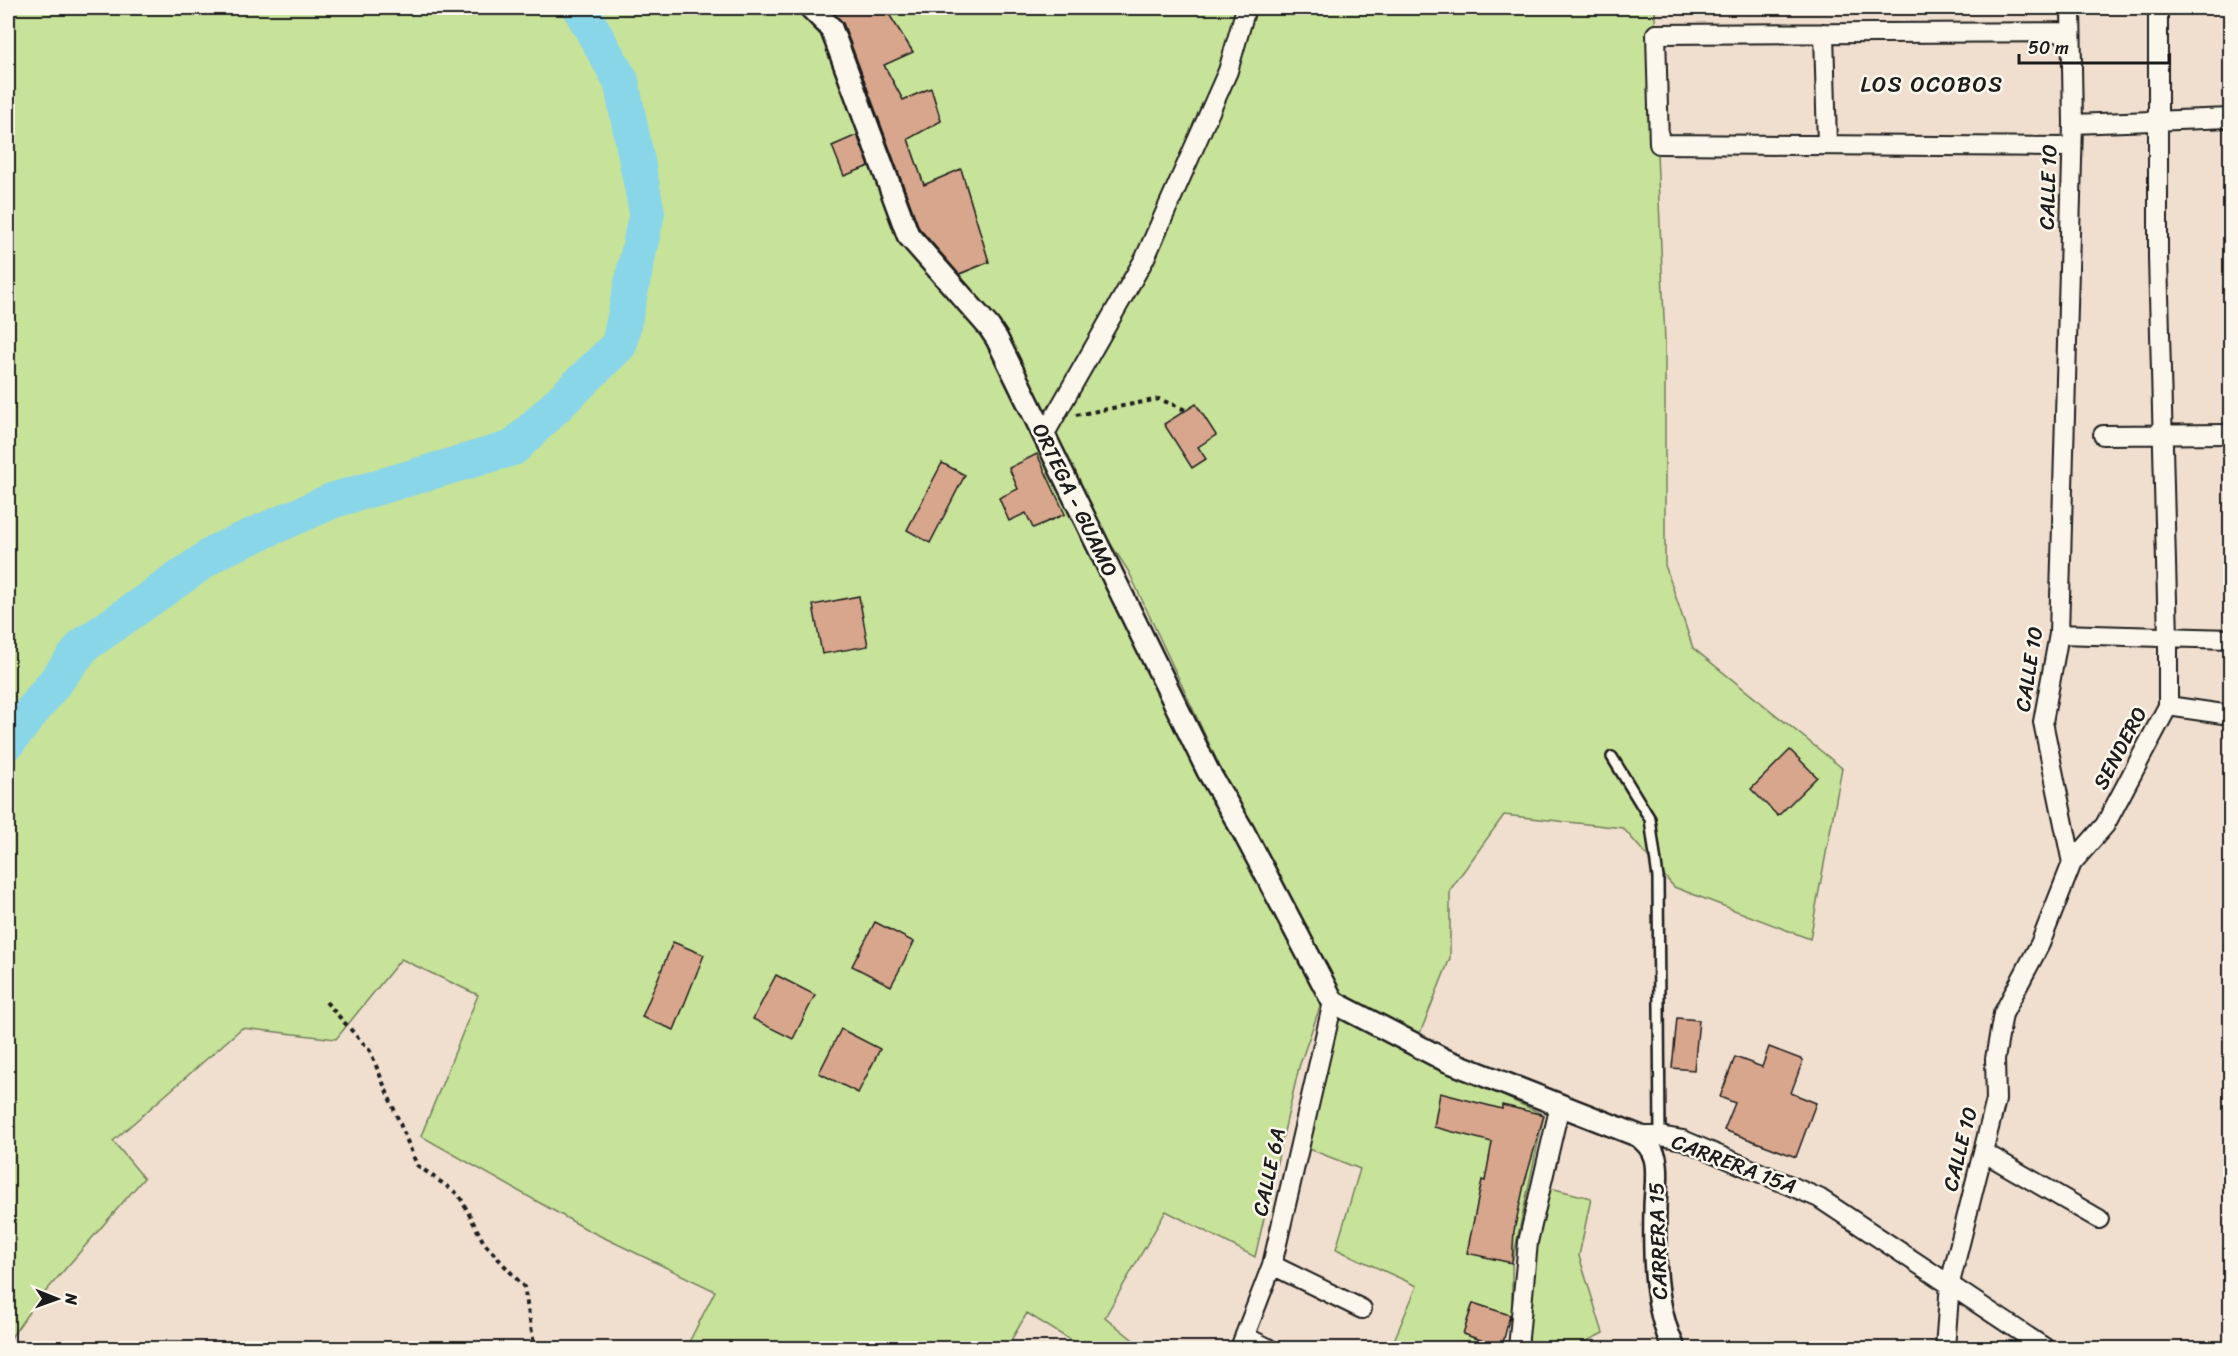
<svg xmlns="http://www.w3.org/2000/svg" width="2238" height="1356" font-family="Sriracha,sans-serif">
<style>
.green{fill:#c7e299;stroke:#727f5a;stroke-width:1.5}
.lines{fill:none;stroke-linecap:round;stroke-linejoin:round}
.river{stroke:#8ad6e9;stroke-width:36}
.building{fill:#d8a68c;stroke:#1c1c1c;stroke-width:1.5}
.service-casing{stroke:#1c1c1c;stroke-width:14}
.minor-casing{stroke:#1c1c1c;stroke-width:22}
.tertiary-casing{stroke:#1c1c1c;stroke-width:26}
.path{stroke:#1c1c1c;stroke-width:4;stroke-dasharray:4.5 4.5;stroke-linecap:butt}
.service{stroke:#fbf7ec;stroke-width:9}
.minor{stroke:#fbf7ec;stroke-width:18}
.tertiary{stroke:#fbf7ec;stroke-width:21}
.labels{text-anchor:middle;stroke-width:5;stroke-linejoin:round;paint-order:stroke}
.street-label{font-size:21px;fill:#1c1c1c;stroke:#fbf7ec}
.neighbourhood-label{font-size:22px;letter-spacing:1.5px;fill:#1c1c1c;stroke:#fbf7ec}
</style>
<rect width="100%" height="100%" fill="#f0dfcf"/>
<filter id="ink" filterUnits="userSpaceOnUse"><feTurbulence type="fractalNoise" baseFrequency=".0167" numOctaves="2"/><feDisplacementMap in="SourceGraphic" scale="12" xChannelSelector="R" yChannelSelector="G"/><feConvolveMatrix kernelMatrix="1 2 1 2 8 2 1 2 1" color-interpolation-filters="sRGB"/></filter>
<g filter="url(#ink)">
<path class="green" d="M 8,8 L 801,8 L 813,18 L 830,52 L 883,199 L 903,238 L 990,341 L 1209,792 L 1322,1001 L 1299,1067 L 1255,1257 L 1166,1211 L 1105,1317 L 1143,1348 L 1083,1348 L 1027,1313 L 1010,1342 L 1017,1348 L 686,1348 L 715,1291 L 588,1230 L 421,1136 L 478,995 L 401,959 L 336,1039 L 242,1028 L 113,1141 L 144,1178 L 34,1305 L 8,1342 Z
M 885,8 L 1655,8 L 1657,154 L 1665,341 L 1665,565 L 1693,648 L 1842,768 L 1810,939 L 1674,887 L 1623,828 L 1504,815 L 1450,890 L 1450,958 L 1419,1036 L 1332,988 L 1240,810 L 1129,572 L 1078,493 L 1004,336 L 958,275 L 989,262 L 961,169 L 924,185 L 908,139 L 941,121 L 931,88 L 903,100 L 884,65 L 913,52 Z
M 1338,1013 L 1435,1064 L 1544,1115 L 1512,1263 L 1512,1316 L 1473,1303 L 1463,1334 L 1502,1348 L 1399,1348 L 1392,1345 L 1417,1286 L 1336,1249 L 1360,1169 L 1307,1148 Z
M 1546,1187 L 1591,1198 L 1579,1256 L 1603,1333 L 1573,1348 L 1520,1348 Z"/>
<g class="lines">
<path class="river" d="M 8,742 L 84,645 L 218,551 L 334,500 L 513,448 L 619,345 L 647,212 L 621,81 L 580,8"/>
</g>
<path class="building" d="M 829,8 L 885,8 L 913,52 L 884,65 L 903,100 L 931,88 L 941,121 L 908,139 L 924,185 L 961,169 L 989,262 L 959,274 L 919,228 L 843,23 Z
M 857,135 L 869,166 L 844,176 L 832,146 Z
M 1196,404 L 1216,435 L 1198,447 L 1206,459 L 1192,468 L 1164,424 Z
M 1037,454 L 1065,514 L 1033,528 L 1026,513 L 1009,521 L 999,498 L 1018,489 L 1009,468 Z
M 942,463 L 965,475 L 930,543 L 907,530 Z
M 859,596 L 868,646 L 822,654 L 813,605 Z
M 1790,750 L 1817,777 L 1778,816 L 1751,789 Z
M 875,922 L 914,942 L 891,986 L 852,966 Z
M 673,942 L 704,955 L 674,1030 L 642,1017 Z
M 776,975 L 815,995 L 793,1039 L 753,1019 Z
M 1677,1018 L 1699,1020 L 1694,1070 L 1672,1068 Z
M 841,1029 L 880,1049 L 858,1093 L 819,1073 Z
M 1769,1047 L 1803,1060 L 1791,1093 L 1816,1103 L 1796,1157 L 1724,1130 L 1735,1103 L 1720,1097 L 1735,1057 L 1762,1067 Z
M 1440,1093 L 1502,1109 L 1502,1105 L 1544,1115 L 1524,1185 L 1514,1231 L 1512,1263 L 1467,1253 L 1482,1180 L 1485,1181 L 1492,1142 L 1434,1127 Z
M 1473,1303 L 1510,1315 L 1502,1347 L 1463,1334 Z"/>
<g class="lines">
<g class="service-casing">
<path id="service" d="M 1612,757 L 1650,819 L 1658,878 L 1660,1136"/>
</g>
<g class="minor-casing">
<path id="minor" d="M 2071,32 L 1656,34 L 1659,144 L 2072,147
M 1824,33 L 1827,145
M 2073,124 L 2230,118
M 2103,435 L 2230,434
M 1043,437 L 1145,258 L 1228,71 L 1246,8
M 2059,634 L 2230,639
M 2168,706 L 2230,715
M 2072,863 L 2105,825 L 2168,706 L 2168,638 L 2158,257 L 2158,8
M 1639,1136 L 1660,1136 L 1683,1140 L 1819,1198 L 2045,1348
M 1983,1152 L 2099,1219
M 1272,1265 L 1362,1309
M 1246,1337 L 1268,1348
M 1240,1348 L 1272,1265 L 1333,1002
M 1518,1348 L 1528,1242 L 1560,1105
M 1945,1348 L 1950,1283 L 1996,1100 L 1995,1059 L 2003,1014 L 2040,944 L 2072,863 L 2043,722 L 2059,634 L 2073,124 L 2071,8"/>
</g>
<g class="tertiary-casing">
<path id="tertiary" d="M 811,8 L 831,28 L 836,41 L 908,235 L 989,327 L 997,339 L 1208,771 L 1243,831 L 1333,1002 L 1445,1060 L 1639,1136 C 1647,1143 1652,1148 1655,1158 C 1659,1173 1655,1193 1655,1209 C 1654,1254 1654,1308 1674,1348"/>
</g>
<path class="path" d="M 1076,415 L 1159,399 L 1186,410
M 326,1002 L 370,1051 L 417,1165 L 459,1195 L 484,1243 L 524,1287 L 534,1344 L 537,1348"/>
<use href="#service" class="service"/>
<use href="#minor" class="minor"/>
<use href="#tertiary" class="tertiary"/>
</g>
</g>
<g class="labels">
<g class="street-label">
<text transform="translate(2048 187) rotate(-88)" y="7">CALLE 10</text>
<text transform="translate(1075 500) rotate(64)" y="7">ORTEGA - GUAMO</text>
<text transform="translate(2029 669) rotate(-81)" y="7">CALLE 10</text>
<text transform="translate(2120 748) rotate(-62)" y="7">SENDERO</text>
<text transform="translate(1960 1149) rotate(-76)" y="7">CALLE 10</text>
<text transform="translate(1734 1164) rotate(21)" y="7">CARRERA 15A</text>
<text transform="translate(1269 1172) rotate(-78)" y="7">CALLE 6A</text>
<text transform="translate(1658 1241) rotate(-92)" y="7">CARRERA 15</text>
</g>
<g class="neighbourhood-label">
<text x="1932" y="92">LOS OCOBOS</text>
</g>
</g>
<rect width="2238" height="1356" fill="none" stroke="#fbf7ec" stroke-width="30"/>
<rect x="15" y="15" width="2208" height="1326" fill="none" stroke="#1c1c1c" stroke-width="2" filter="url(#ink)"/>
<g transform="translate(57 1299) rotate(91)" stroke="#fbf7ec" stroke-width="4.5" paint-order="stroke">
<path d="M0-4.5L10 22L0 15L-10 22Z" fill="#1c1c1c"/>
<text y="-9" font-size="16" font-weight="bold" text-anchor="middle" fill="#1c1c1c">N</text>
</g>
<path d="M2019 54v9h150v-9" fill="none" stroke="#1c1c1c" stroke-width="3"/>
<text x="2028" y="54" font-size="18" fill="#1c1c1c" stroke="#fbf7ec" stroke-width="4.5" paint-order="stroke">50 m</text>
</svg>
